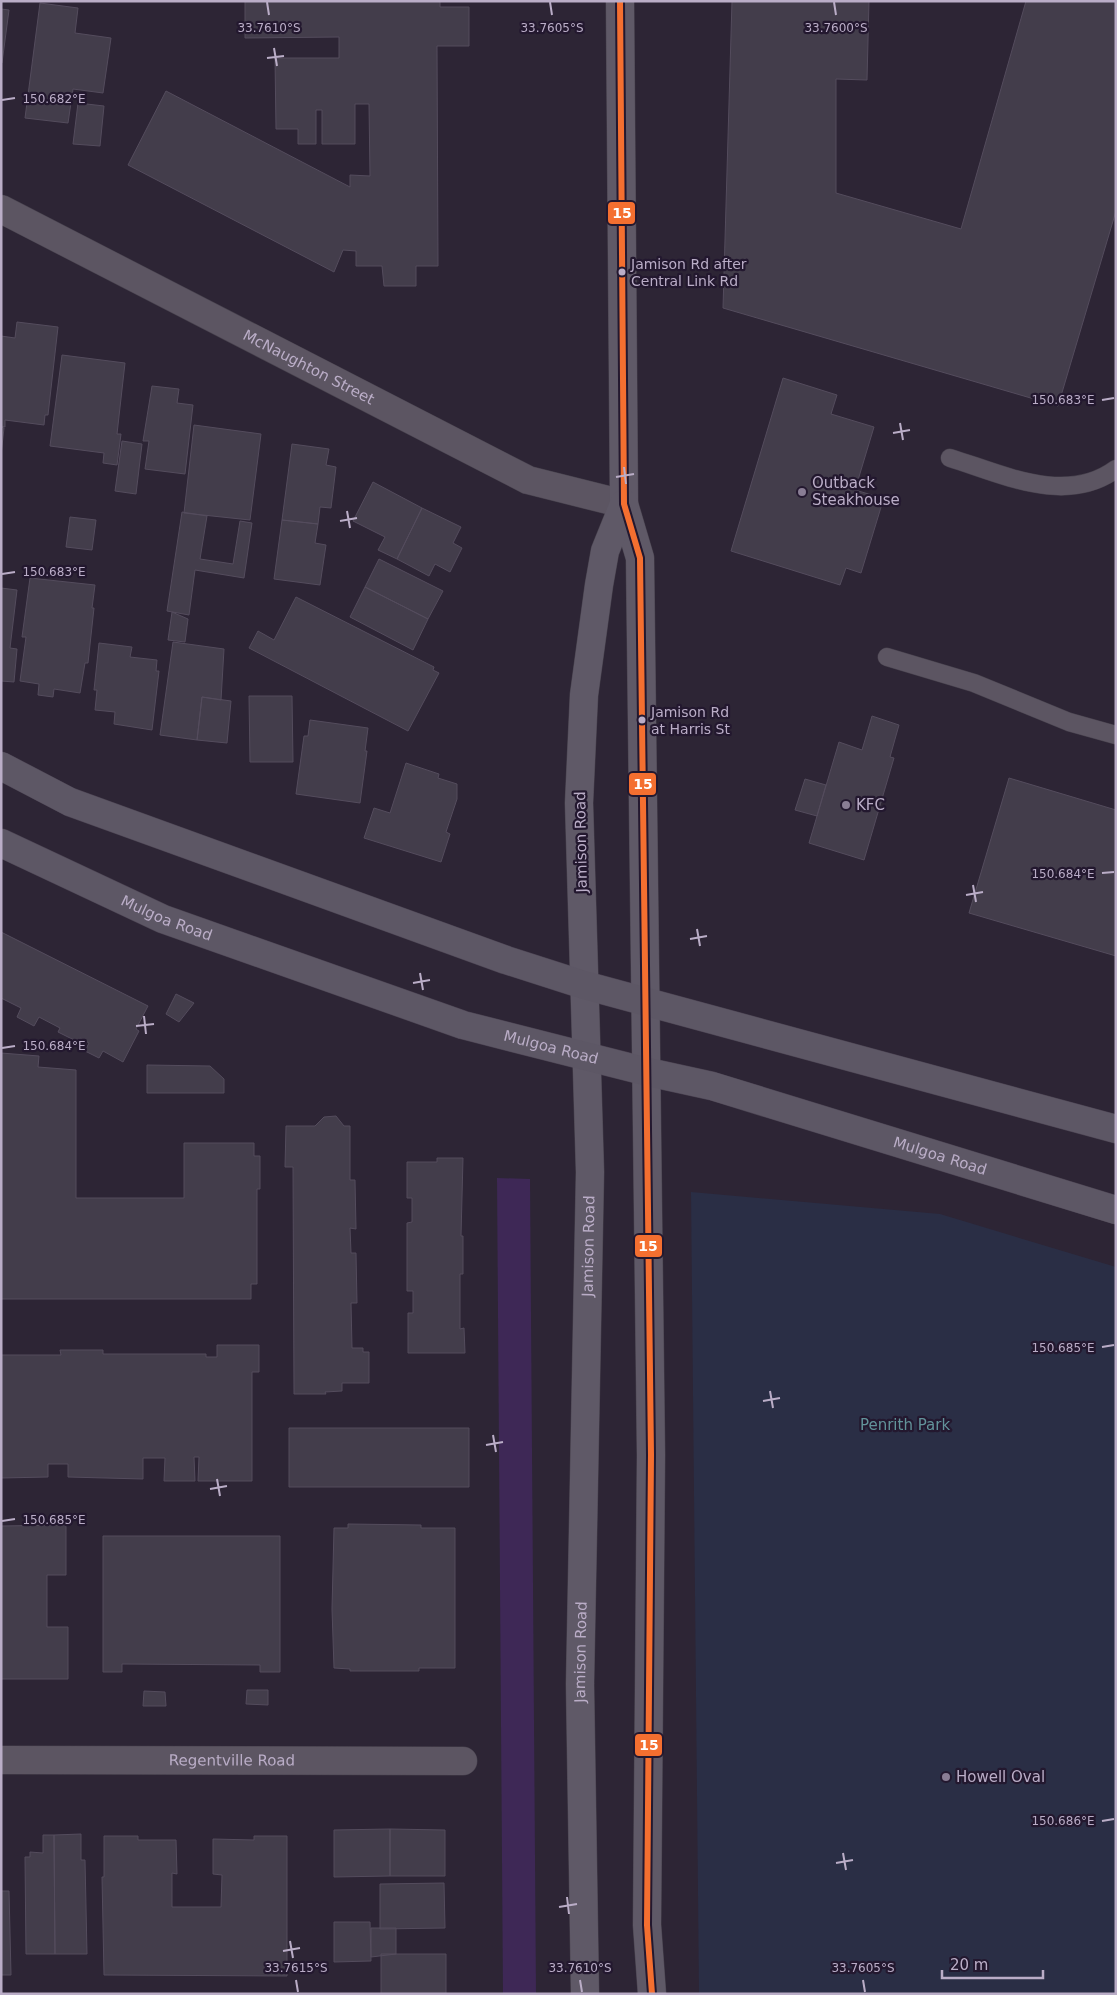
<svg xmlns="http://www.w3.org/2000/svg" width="1117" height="1995" font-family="'DejaVu Sans',sans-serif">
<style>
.green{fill:#2a2e45}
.water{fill:#3e2856}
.building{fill:#433d4b;stroke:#544c5d}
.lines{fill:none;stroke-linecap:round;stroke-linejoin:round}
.lane-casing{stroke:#47414d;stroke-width:19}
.street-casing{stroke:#47414d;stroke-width:29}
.secondary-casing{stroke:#47414d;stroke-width:29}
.primary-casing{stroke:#4a4251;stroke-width:29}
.lane{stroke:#5c5562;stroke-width:18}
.street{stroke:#5c5562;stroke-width:28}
.secondary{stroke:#5f5967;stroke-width:28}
.primary{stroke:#5d5765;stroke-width:28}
.bus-1-casing{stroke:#23182f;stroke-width:10}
.bus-1{stroke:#f46f30;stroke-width:6}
.ticks{fill:none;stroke:#baadc7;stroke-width:2}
.bus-dot{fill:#baadc7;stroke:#23182f;stroke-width:2}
.poi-dot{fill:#897d94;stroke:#23182f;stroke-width:2}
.labels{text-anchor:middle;stroke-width:4.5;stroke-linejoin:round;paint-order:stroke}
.bus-label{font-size:14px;fill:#baadc7;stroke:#23182f;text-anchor:start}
.street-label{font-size:15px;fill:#baadc7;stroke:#23182f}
.poi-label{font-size:15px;fill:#baadc7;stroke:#23182f;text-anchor:start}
.park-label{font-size:15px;fill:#62939a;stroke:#23182f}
.ticks-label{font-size:12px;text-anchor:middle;fill:#baadc7;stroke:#23182f;stroke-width:4.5;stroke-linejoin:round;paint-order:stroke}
.line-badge{stroke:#23182f;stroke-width:2}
.badge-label{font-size:14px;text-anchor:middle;font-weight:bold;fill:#fff}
</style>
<rect width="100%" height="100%" fill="#2d2535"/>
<path class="green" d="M 691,1192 L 940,1214 L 1116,1267 L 1116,1994 L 699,1994 Z"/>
<path class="water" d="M 497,1178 L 530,1179 L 536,1994 L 503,1994 Z"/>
<path class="building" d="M 245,1 L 440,1 L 440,7 L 469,7 L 469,46 L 437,46 L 438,266 L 416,266 L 416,286 L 384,286 L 382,266 L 356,266 L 356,251 L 343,250 L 334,272 L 128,165 L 166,91 L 350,187 L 350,175 L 370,176 L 369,104 L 355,104 L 355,144 L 322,144 L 322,110 L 316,110 L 316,144 L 298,144 L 298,129 L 276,129 L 275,58 L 339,58 L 339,37 L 245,38 Z
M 732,1 L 869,1 L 867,80 L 836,79 L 836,193 L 961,229 L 1026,1 L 1116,1 L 1116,211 L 1058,406 L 723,308 Z
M 40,3 L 78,8 L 75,33 L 111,38 L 103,93 L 73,89 L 68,123 L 25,118 Z
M 1,9 L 9,10 L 2,63 L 1,63 Z
M 78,103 L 104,106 L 100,146 L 73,144 Z
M 17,322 L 58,327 L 48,415 L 45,415 L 44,425 L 5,420 L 5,427 L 1,426 L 1,336 L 15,338 Z
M 62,355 L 125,363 L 117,434 L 121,434 L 117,465 L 103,463 L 104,453 L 50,446 Z
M 783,378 L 837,395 L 831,414 L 874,427 L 855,490 L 872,495 L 870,500 L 882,504 L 861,573 L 846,568 L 840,585 L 731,551 Z
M 152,386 L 179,389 L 177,403 L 193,405 L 185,474 L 145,469 L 149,441 L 143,441 Z
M 194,425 L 261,434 L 250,520 L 184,513 Z
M 1,427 L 4,428 L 1,455 Z
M 122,441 L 142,444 L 136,494 L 115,491 Z
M 292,444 L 329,449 L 326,465 L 336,467 L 331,508 L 320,507 L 318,524 L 282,520 Z
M 373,482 L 422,508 L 397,559 L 378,550 L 385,537 L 353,521 Z
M 422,508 L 461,527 L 453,543 L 462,548 L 450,572 L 435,564 L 429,576 L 397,559 Z
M 182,512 L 207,516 L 200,559 L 233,564 L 240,521 L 252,523 L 244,578 L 195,570 L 189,615 L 167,611 Z
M 70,517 L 96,520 L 92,550 L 66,547 Z
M 282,520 L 318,524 L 315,543 L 326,545 L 320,585 L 274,579 Z
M 379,559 L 443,591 L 428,619 L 365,587 Z
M 30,578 L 95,585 L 92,608 L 94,608 L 88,663 L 85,663 L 80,693 L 54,689 L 53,697 L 38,695 L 39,684 L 20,681 L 26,637 L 22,637 Z
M 365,587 L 428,619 L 413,650 L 350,617 Z
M 1,588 L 17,590 L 10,648 L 17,649 L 14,682 L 1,681 Z
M 296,597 L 434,667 L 433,670 L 439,673 L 408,731 L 249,648 L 258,631 L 274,640 Z
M 172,612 L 188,619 L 185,642 L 168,640 Z
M 173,642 L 224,649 L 221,700 L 202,697 L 197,740 L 160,735 Z
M 99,643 L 132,647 L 130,657 L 157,660 L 156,671 L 159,671 L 152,730 L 114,724 L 115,712 L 95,710 L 97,690 L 94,690 Z
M 249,696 L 292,696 L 293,762 L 250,762 Z
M 202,697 L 231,701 L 227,743 L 197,740 Z
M 872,716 L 899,725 L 890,757 L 894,758 L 864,860 L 809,843 L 839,742 L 862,750 Z
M 310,720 L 368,728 L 365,751 L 367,751 L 360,803 L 296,794 L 304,736 L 308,736 Z
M 406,763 L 439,774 L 438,778 L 457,784 L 457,799 L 446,832 L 450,834 L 441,862 L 364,838 L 374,808 L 390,813 Z
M 1009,778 L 1116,810 L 1116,956 L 969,913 Z
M 805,779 L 826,785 L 817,816 L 795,810 Z
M 1,932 L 148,1006 L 136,1029 L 139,1031 L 123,1062 L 103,1051 L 99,1058 L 85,1051 L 89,1043 L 80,1038 L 78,1042 L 58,1032 L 60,1028 L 39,1017 L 34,1026 L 17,1017 L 21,1008 L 1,998 Z
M 176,994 L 194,1003 L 179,1022 L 166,1014 Z
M 1,1053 L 39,1056 L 38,1067 L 76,1070 L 76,1198 L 184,1198 L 184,1143 L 254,1143 L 254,1156 L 260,1156 L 260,1189 L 257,1189 L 257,1284 L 251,1284 L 251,1299 L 1,1299 Z
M 147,1065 L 210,1066 L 224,1079 L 224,1093 L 147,1093 Z
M 336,1116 L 344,1126 L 350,1126 L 350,1180 L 355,1180 L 356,1229 L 350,1228 L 351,1253 L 356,1253 L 357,1303 L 351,1303 L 352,1348 L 363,1348 L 363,1352 L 369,1352 L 369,1383 L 342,1383 L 342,1391 L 325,1392 L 326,1394 L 294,1394 L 293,1167 L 285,1167 L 286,1126 L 315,1126 L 324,1117 Z
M 437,1158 L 463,1158 L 461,1236 L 463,1236 L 463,1274 L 460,1274 L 460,1329 L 464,1328 L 465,1353 L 408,1353 L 408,1313 L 413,1313 L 413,1291 L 407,1291 L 407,1223 L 412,1222 L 412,1198 L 407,1198 L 407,1162 L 437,1162 Z
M 217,1345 L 259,1345 L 259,1372 L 252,1372 L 252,1481 L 198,1481 L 199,1457 L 194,1457 L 195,1481 L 164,1481 L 165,1458 L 143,1458 L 143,1479 L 68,1477 L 68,1464 L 48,1464 L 48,1477 L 1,1478 L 1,1355 L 61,1355 L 60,1350 L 103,1350 L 103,1354 L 206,1354 L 206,1357 L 217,1357 Z
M 289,1428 L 469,1428 L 469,1487 L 289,1487 Z
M 348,1524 L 421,1525 L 421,1528 L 455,1528 L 455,1668 L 419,1668 L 419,1671 L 350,1671 L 350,1669 L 334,1668 L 332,1609 L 334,1528 L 348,1528 Z
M 66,1525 L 66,1575 L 47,1575 L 47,1627 L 68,1627 L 68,1679 L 1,1679 L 1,1526 Z
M 103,1536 L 280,1536 L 280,1672 L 260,1672 L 260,1665 L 122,1664 L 122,1672 L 103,1672 Z
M 247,1690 L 268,1690 L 268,1705 L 246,1704 Z
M 144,1691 L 165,1692 L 166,1706 L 143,1706 Z
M 390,1829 L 390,1876 L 334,1877 L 334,1830 Z
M 390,1829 L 445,1830 L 445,1876 L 390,1876 Z
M 81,1834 L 81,1860 L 85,1860 L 87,1954 L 55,1954 L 54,1835 Z
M 43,1835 L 54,1835 L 55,1954 L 26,1954 L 25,1857 L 30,1857 L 30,1852 L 43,1853 Z
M 104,1836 L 138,1836 L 138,1840 L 176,1840 L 177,1874 L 172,1873 L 172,1907 L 221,1907 L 222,1875 L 213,1874 L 213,1839 L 254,1840 L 254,1836 L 287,1836 L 287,1976 L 104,1975 L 102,1877 L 104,1877 Z
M 444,1883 L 445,1928 L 380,1929 L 380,1884 Z
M 1,1891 L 9,1891 L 11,1975 L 1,1975 Z
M 334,1922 L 370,1922 L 371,1961 L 334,1962 Z
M 371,1928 L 396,1928 L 396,1954 L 371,1957 Z
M 381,1954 L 446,1954 L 446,1994 L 381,1994 Z"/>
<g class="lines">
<g class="lane-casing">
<path id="lane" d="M 950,458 C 1002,474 1066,506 1116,469
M 887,657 L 974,683 L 1069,722 L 1116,735"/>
</g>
<g class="street-casing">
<g id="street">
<path id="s1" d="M 1,209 L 528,480 L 624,504"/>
<path id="s2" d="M 1,1760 L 463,1761"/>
</g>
</g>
<g class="secondary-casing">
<g id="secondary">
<path d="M 620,1 L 624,504 L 640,558 L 651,1455 L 647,1925 L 652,1994"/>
<path id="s3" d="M 585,1994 L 580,1684 L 590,1172 L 579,803 L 584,695 L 599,585 L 605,551 L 624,504"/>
</g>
</g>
<g class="primary-casing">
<g id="primary">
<path d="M 1,766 L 70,802 L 506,960 L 584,985 L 1116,1129"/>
<path id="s4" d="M 1,843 L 163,919 L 463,1025 L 648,1072 L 712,1086 L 1116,1210"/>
</g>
</g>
<use href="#lane" class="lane"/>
<use href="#street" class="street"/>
<use href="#secondary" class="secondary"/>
<use href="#primary" class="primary"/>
<g class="bus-1-casing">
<path id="bus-1" d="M 620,1 L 624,504 L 640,558 L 651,1455 L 647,1925 L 652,1994"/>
</g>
<use href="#bus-1" class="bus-1"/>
</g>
<path class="ticks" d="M 267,2 L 269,15M 550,2 L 552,15M 834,2 L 836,15M 274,48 L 277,66M 267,58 L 284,56M 2,100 L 15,98M 1102,400 L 1114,398M 900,423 L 903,440M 893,433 L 910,430M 624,467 L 626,484M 616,477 L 634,474M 347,511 L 350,528M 340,521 L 357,518M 2,574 L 15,572M 1102,873 L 1114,872M 973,885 L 976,902M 966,895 L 983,892M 697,929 L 700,946M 690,939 L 707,936M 420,973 L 423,990M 413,983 L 430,980M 144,1016 L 146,1034M 136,1026 L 154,1024M 2,1048 L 15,1046M 1102,1347 L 1114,1345M 770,1391 L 773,1408M 763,1401 L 780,1398M 493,1435 L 496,1452M 486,1445 L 503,1442M 217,1479 L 220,1496M 210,1489 L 227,1486M 2,1521 L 15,1519M 1102,1821 L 1114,1819M 843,1853 L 846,1870M 836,1863 L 853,1860M 567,1897 L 569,1914M 559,1907 L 577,1904M 290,1941 L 293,1958M 283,1951 L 300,1948M 296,1980 L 298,1992M 580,1980 L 582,1992M 863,1980 L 865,1992"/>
<g class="bus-dot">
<circle cx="622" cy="272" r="4.5"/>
<circle cx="642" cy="720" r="4.5"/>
</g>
<g class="poi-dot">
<circle cx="802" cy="492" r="5"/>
<circle cx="846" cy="805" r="5"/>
<circle cx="946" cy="1777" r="5"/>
</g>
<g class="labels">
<g class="bus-label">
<text x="631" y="269">Jamison Rd after<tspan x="631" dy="17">Central Link Rd</tspan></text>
<text x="651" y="717">Jamison Rd<tspan x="651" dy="17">at Harris St</tspan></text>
</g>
<g class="street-label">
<text dy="5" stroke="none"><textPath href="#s1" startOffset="346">McNaughton Street</textPath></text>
<text transform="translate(581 842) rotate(-91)" y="5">Jamison Road</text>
<text dy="5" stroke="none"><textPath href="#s4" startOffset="182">Mulgoa Road</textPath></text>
<text dy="5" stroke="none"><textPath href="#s4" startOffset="588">Mulgoa Road</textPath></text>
<text dy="5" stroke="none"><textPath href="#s4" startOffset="992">Mulgoa Road</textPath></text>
<text dy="5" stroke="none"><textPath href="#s3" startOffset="748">Jamison Road</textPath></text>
<text dy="5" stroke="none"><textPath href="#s3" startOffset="342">Jamison Road</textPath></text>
<text dy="5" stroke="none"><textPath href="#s2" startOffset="231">Regentville Road</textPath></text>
</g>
<g class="poi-label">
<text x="812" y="488">Outback<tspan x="812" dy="17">Steakhouse</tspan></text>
<text x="856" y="810">KFC</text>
<text x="956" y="1782">Howell Oval</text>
</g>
<g class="park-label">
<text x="905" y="1430">Penrith Park</text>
</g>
</g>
<g class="ticks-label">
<text x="269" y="32">33.7610°S</text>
<text x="552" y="32">33.7605°S</text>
<text x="836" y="32">33.7600°S</text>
<text x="54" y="103">150.682°E</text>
<text x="1063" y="404">150.683°E</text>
<text x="54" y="576">150.683°E</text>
<text x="1063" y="878">150.684°E</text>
<text x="54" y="1050">150.684°E</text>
<text x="1063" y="1352">150.685°E</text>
<text x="54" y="1524">150.685°E</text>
<text x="1063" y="1825">150.686°E</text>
<text x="296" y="1972">33.7615°S</text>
<text x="580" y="1972">33.7610°S</text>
<text x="863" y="1972">33.7605°S</text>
</g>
<g class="line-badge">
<rect x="607" y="201" width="29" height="24" rx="5" fill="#f46f30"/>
<rect x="628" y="772" width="29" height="24" rx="5" fill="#f46f30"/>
<rect x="634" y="1234" width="29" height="24" rx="5" fill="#f46f30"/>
<rect x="634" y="1733" width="29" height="24" rx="5" fill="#f46f30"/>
</g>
<g class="badge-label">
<text x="622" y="218">15</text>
<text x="643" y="789">15</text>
<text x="648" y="1251">15</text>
<text x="649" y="1750">15</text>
</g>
<rect width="1117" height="1995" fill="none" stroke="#baadc7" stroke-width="5"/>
<path d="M942 1970v8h101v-8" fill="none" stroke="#baadc7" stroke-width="2.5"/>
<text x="950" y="1970" font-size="15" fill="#baadc7" stroke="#23182f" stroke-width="4" paint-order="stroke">20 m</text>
</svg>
